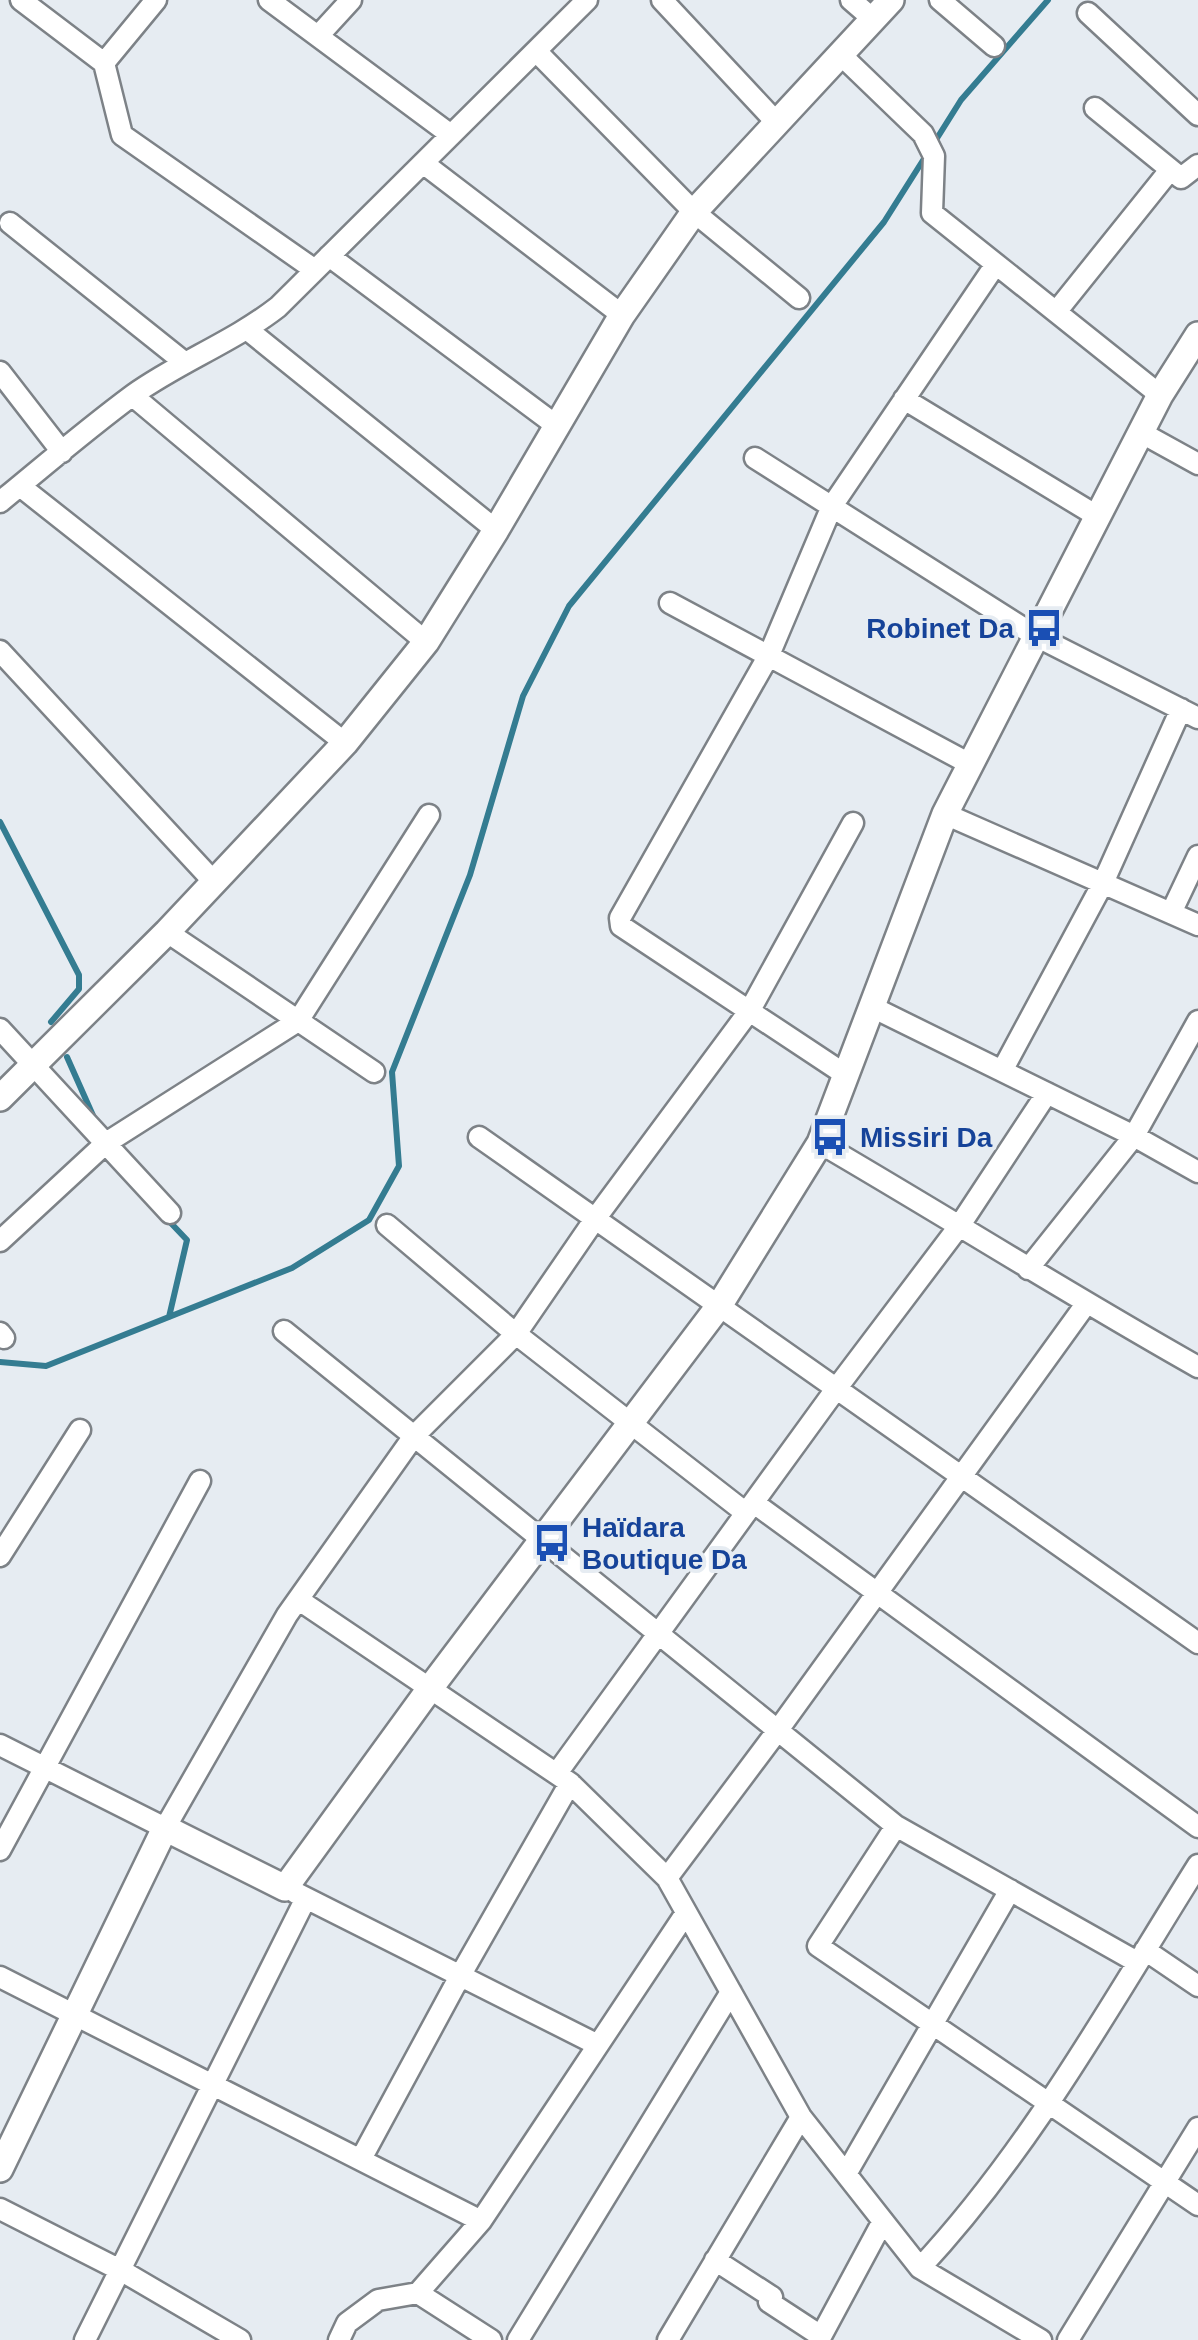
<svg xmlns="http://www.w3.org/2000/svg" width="1198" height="2340" font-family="Arial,sans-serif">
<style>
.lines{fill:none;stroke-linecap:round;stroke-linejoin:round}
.stream{stroke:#347c91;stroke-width:6}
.minor-casing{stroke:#7d8287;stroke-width:25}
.tertiary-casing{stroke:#7d8287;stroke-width:30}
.minor{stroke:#fff;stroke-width:20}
.tertiary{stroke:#fff;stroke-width:25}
.labels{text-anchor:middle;stroke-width:8;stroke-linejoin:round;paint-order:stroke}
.transit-label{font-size:28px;font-weight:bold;fill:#164399;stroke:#e6ecf2;text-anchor:start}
</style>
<rect width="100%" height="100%" fill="#e6ecf2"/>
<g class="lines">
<path class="stream" d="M 934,143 L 961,100 L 1048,0
M 0,822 L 79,975 L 79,989 L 51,1022
M 67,1057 L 95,1120
M 168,1220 L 187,1240 L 169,1317
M 0,1362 L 46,1366 L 292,1268 L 369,1220 L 399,1166 L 392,1072 L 470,875 L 523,696 L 569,606 L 884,222 L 927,154"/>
<g class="minor-casing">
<path id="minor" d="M 21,0 L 104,63 L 122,135 L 315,270
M 269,0 L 451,135
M 662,0 L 777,123
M 851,0 L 873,19
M 940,0 L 994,46
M 1088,13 L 1198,115
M 318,36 L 351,0
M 536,51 L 694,212 L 799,298
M 840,54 L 923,134 L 934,156 L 932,213 L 1160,395
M 104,63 L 156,0
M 1095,108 L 1181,178 L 1198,165
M 423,163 L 622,315
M 10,223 L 184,362
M 329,256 L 557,426
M 1056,312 L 1170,170
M 248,330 L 496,530
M 0,372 L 62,452
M 133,396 L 426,642
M 904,399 L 1097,516
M 1140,432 L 1198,464
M 755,458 L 1034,635 L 1198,718
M 20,486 L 345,743
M 0,502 C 44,466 87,429 133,395 C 179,362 233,342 278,307 L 587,0
M 670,603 L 970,764
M 0,651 L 214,882
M 945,814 L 1198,925
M 1171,913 L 1198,856
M 167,932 L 374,1072
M 872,1007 L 1134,1136 L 1198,1172
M 0,1029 L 170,1213
M 1002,1071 L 1103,883 L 1181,709
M 846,1075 L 621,926 L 620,918 L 769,655 L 832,506 L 996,264
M 479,1137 L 1198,1643
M 820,1143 C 947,1217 1070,1295 1198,1367
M 387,1225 L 516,1334 L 746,1513
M 0,1241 L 106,1143 L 298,1021 L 429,815
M 1028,1269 L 1134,1136 L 1198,1021
M 284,1331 L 896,1826 L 1137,1962
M 0,1333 L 4,1338
M 754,1503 L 1198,1827
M 0,1556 L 80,1430
M 299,1600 L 570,1783 L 667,1878 L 801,2117 L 920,2268 L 1041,2340
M 0,1745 L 165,1828 L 287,1615 L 414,1436 L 516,1334 L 595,1219 L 750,1010 L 853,823
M 557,1773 L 836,1389 L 960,1225 L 1047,1093
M 896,1826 L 818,1946 L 1198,2205
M 0,1850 L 200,1481
M 667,1878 L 778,1730 L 1086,1304
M 296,1893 L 598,2045
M 1145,1950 L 1198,1986
M 0,1977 L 481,2221
M 361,2159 L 460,1976 L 570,1783
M 846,2174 L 1010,1890
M 0,2209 L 122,2271 L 240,2340
M 715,2260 L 772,2297 L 769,2302 L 821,2336
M 920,2268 C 1031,2149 1112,2002 1198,1865
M 418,2293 L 491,2340
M 85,2340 L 306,1898
M 339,2340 L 347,2323 L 378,2300 L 418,2293 L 481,2221 L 686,1913
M 518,2340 L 731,1992
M 668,2340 L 801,2117
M 819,2340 L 883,2221
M 1068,2340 L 1198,2128"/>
</g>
<g class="tertiary-casing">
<path id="tertiary" d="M 0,1098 L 167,932 L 345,743 L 426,642 L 496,530 L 622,315 L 694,212 L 891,0
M 0,2169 L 165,1828 L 285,1888 L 431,1687 L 719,1306 L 820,1143 L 945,814 L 1160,395 L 1198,335"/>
</g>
<use href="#minor" class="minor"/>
<use href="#tertiary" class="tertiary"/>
</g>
<defs>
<g id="bus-bare" transform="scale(3)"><path d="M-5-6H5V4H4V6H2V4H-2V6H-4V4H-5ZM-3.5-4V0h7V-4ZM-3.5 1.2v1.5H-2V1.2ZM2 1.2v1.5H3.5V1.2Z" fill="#1a4fb4" stroke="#e6ecf2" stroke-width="2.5" paint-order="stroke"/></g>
</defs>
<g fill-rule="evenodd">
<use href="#bus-bare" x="1044" y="628"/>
<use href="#bus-bare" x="830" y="1137"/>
<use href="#bus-bare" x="552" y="1543"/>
</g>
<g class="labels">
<g class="transit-label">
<text x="1014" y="638" text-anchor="end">Robinet Da</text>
<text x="860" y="1147">Missiri Da</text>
<text x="582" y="1537">Haïdara<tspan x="582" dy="32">Boutique Da</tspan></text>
</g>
</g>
</svg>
